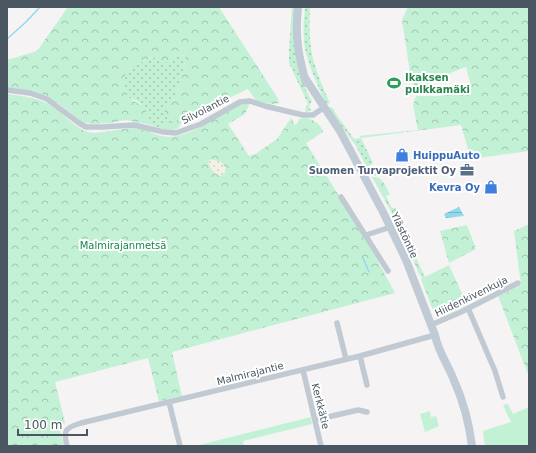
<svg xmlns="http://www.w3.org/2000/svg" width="536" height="453" font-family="'DejaVu Sans',sans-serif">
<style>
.grass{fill:url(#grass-dots)}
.forest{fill:url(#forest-crowns)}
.sand{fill:url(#sand-dots)}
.park{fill:#c3f1d5}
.water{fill:url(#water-rules)}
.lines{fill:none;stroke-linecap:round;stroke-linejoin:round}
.stream{stroke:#90daee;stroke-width:1.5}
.street{stroke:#c1cad2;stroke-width:5.5}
.secondary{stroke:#c1cbd6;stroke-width:8}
.labels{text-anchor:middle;stroke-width:4;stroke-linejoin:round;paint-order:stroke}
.leisure-label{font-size:10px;font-weight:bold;fill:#27864d;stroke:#fff;text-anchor:start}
.street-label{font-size:10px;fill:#4a5661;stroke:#fff}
.shop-label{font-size:10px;font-weight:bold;fill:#366cbe;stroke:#fff;text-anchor:start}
.service-label{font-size:10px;font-weight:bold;fill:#4e5e75;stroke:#fff;text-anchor:end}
.park-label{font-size:10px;fill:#17864f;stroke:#fff}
</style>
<defs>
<pattern id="grass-dots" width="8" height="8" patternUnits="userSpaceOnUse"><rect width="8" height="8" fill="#c3f1d5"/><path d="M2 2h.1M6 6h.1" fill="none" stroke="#a0c6b0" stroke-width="1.8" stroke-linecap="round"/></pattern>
<pattern id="forest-crowns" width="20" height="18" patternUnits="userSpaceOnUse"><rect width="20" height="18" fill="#c3f1d5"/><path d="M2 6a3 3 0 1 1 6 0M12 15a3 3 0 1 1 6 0" fill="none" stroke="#a0c6b0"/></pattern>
<pattern id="sand-dots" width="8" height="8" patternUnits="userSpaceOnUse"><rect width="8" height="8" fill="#f5f0e5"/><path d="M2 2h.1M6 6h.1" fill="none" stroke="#d4d0c7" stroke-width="1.8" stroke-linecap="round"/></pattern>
<pattern id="water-rules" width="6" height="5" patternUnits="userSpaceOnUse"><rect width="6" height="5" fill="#90daee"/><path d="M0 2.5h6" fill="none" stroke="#78b4c4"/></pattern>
</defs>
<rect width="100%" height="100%" fill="#f5f3f3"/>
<path class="grass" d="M 292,7 L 295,7 C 294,43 293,69 312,101 L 309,106 L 311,110 L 305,113 L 306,107 L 308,104 L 289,63 L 289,50 Z
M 305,7 L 310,7 C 309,28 309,49 316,69 C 320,81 325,92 330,103 L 326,104 C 318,86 306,61 304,42 C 303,30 304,18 305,7 Z
M 178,55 L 186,56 C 182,78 178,94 164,112 L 180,120 L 179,121 L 162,125 L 160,128 L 146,124 C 149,116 145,109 140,103 C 136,100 130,99 125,96 C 125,91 123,84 124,80 C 126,66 144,61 156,57 L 162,64 Z
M 332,107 L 334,111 L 354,139 L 361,138 L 373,163 L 368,167 L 366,166 L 356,146 L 328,108 Z"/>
<path class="forest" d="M 68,7 L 219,7 L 277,97 L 279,103 L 273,104 L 257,102 L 248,89 L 183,120 L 178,129 L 171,130 L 160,128 L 162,125 L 179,120 L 167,118 L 164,112 C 178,94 182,78 186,56 L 178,55 L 162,65 L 155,57 C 144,61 126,66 124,80 C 123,84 125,91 126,96 C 132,101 139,103 146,108 L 147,120 L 146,124 L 126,120 L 109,123 L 92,124 L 82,122 L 58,103 L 44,95 L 21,89 L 7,88 L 7,60 L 37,51 Z
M 408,7 L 529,7 L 529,151 L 471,159 L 461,125 L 361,138 L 359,136 L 418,130 L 413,105 L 416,96 L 441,96 L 470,88 L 470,82 L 466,67 C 448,72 434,85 416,89 L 411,79 L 402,20 Z
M 7,94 C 24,96 42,98 56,109 C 66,117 76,128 88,132 C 97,135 122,128 134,128 C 145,128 157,137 169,137 C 193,136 212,118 232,108 C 237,105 244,104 250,103 L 245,114 L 228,124 L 249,156 L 257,153 L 277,139 L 291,118 L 295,125 L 298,123 L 299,119 C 308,115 321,123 323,132 L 306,143 L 366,239 L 395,293 L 172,352 L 182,396 L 159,401 L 148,358 L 55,382 L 65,423 L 59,426 L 64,446 L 7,446 Z
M 372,177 C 383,176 385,186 390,194 L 386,196 L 392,208 L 396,208 L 398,213 L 396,214 L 425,277 L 449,265 L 467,305 L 440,318 L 436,318 L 421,279 L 422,278 L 421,275 L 420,276 L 397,222 Z
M 529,224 L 529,377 L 498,296 L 521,285 L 514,231 Z
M 467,225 L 476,249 L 449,263 L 440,231 Z"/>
<path class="sand" d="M 211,159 L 221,162 L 226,168 L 225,173 L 221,176 C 214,174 210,169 208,162 Z"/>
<path class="park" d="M 508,404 L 513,414 L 529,407 L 529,446 L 485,446 L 483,431 L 511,422 L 503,405 Z
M 430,411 L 431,417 L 436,416 L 439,426 L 425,432 L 420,414 Z
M 311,417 L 312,424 L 243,441 L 244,446 L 195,446 Z"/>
<path class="water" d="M 459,207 L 464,216 L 446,218 L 444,214 Z"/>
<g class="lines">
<path class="stream" d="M 7,39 L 26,22 L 40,7
M 363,258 L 369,272"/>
<path class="street" d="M 7,90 L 30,93 L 47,99 L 79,123 L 86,127 L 103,127 L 134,125 L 164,132 L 176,133 L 201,124 L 240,102 L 250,101 L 265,106 L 303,115 L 313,115 L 323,108
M 364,176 L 369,173 L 389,172
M 341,197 L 388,271
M 366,235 L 391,227
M 468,308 L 495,371 L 503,397
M 337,323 L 346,359
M 431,325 L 461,312 L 518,283
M 360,356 L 367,385
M 303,370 L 321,446
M 169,402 L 180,446
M 315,420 L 358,410 L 367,412
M 67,446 C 63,430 65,428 81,423 L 360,356 L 435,335"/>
<path class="secondary" d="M 298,7 C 295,37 298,54 306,83
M 305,78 L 340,131 L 384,214 L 406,260 L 435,335 C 438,351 447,363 453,378 C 463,400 469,422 472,446"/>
</g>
<defs>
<g id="stadium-bare" transform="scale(1.08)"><path d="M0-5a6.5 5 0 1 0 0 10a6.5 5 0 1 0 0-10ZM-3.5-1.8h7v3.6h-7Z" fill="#2e9e5b" stroke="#fff" stroke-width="2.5" paint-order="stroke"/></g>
<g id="shop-bare" transform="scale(1.08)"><path d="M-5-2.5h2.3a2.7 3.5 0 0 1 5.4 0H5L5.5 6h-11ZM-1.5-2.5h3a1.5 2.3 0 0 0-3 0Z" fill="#3f7fe0" stroke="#fff" stroke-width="2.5" paint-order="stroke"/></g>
<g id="office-bare" transform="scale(1.08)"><path d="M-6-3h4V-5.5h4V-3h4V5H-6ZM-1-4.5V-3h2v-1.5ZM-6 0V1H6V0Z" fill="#5c6f8a" stroke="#fff" stroke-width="2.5" paint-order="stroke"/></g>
</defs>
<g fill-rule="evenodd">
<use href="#stadium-bare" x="394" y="83"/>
<use href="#shop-bare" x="402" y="155"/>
<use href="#office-bare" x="467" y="170"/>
<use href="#shop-bare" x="491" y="187"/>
</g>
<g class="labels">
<g class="leisure-label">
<text x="405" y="81">Ikaksen<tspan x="405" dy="12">pulkkamäki</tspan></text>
</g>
<g class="street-label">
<text transform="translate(205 109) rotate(-27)" y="4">Silvolantie</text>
<text transform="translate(405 235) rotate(65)" y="4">Ylästöntie</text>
<text transform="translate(471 296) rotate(-26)" y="4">Hiidenkivenkuja</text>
<text transform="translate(250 373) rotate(-14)" y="4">Malmirajantie</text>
<text transform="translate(321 406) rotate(76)" y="4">Kerkkätie</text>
</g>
<g class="shop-label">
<text x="413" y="159">HuippuAuto</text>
<text x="480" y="191" text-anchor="end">Kevra Oy</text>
</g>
<g class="service-label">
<text x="456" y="174">Suomen Turvaprojektit Oy</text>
</g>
<g class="park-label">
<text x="123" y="249">Malmirajanmetsä</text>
</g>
</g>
<rect width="536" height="453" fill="none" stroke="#4a5661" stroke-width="16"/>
<path d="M18 429v6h69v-6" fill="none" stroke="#4a5661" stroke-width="2"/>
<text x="24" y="429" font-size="12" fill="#4a5661" stroke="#ffffff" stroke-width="3" paint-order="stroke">100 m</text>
</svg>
